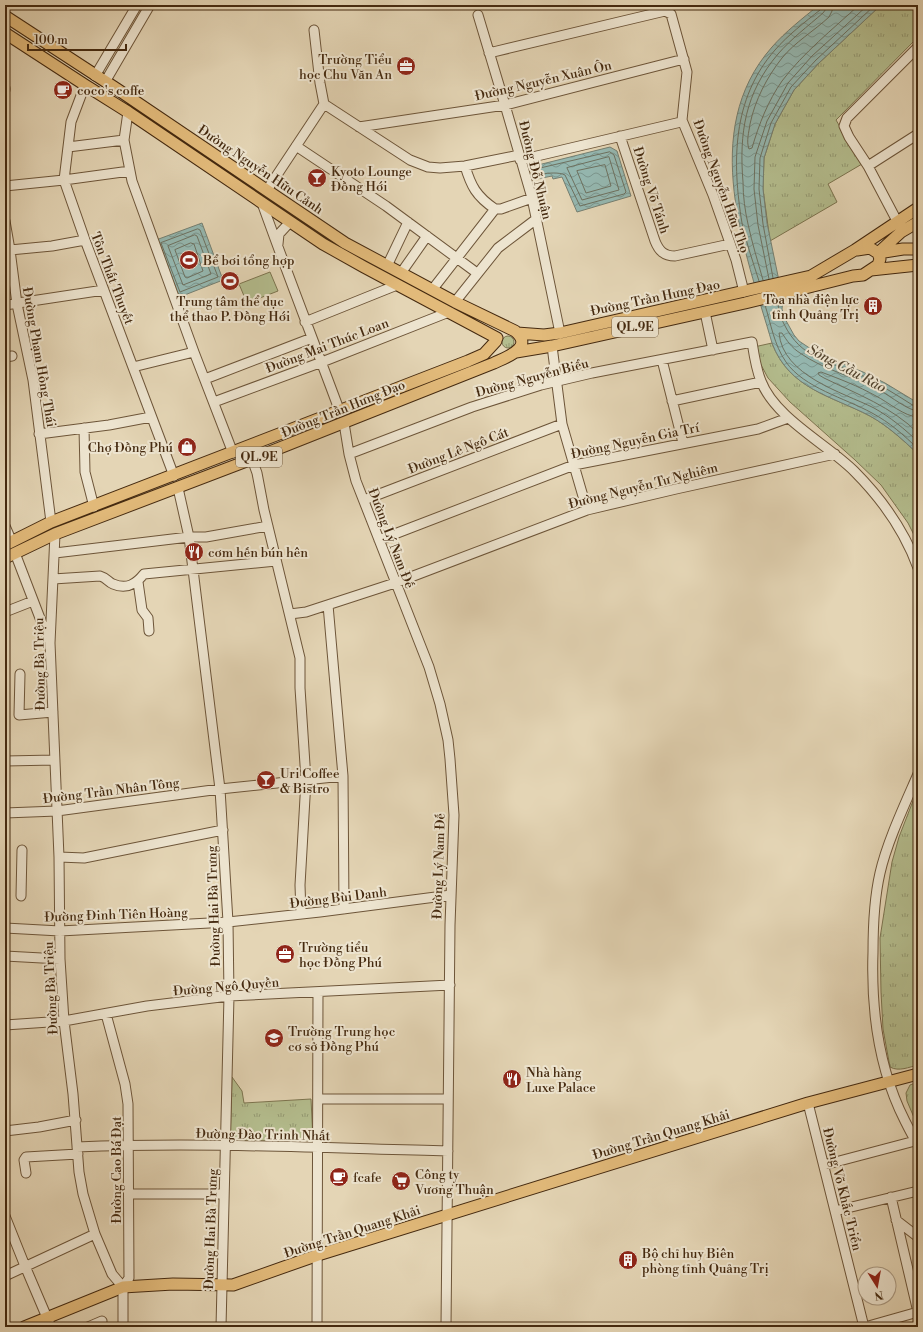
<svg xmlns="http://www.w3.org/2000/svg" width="923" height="1332" font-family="'Libre Bodoni',serif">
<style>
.grass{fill:url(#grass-tufts);stroke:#7c744f}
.pitch{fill:#b4bd8e;stroke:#7c744f}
.water{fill:url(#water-waves);stroke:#757f71}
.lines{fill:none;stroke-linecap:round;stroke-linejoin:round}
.shore{stroke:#6d7160;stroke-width:1}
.minor-casing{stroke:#6d5539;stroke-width:11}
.major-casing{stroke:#452a10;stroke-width:13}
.minor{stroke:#ede4cf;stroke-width:9}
.major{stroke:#e2ba7a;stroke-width:11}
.labels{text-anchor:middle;stroke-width:4;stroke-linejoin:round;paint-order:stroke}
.shield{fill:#ede4cf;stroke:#776249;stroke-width:1}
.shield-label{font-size:12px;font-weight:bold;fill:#452a10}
.poi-label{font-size:13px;fill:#452a10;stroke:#ede4cf;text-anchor:start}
.street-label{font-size:13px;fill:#452a10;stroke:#ede4cf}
.water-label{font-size:14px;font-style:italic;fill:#554630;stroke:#ede4cf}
</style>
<defs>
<pattern id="grass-tufts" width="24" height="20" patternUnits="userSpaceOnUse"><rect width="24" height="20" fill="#b4bd8e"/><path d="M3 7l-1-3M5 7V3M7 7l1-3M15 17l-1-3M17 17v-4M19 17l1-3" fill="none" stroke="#949a73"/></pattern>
<pattern id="water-waves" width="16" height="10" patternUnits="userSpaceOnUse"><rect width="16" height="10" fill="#95b8b1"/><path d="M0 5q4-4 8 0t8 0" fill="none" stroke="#7b968f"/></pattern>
</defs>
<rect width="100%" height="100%" fill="#e4d5b5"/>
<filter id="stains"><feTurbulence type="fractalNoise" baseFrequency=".005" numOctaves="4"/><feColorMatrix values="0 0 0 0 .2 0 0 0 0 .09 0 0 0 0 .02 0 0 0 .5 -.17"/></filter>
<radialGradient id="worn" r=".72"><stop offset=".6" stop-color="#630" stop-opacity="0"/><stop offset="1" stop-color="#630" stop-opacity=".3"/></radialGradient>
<path class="grass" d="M 881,5 L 918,5 L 918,37 L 836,120 L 862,164 L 828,184 L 837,202 L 770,241 L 763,189 L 764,158 L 775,124 L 794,90 L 819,63 Z
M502 342a6 6 0 1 1 12 0a6 6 0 1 1-12 0Z
M 772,343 C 789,389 832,396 870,416 C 888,426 903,440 918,454 L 918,543 L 908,523 L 881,485 L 855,460 L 790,402 L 768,378 L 759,361 L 754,347 Z
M 918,788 L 918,1065 C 909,1067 899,1072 890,1067 L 883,1029 L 881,992 L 880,938 L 892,862 L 899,837 Z
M 232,1077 L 242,1091 L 244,1103 L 311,1099 L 313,1140 L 230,1142 Z
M 918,1082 L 918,1127 L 907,1101 L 906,1093 L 910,1085 Z"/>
<path class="pitch" d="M 270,272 L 278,291 L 247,303 L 239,284 Z"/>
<path class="water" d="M 819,5 L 881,5 L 819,63 L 794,90 L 775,124 L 764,158 L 763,189 L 767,223 L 783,300 L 782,309 L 784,317 L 794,335 L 799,341 L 820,355 L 863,372 L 885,383 L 918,403 L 918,454 C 903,440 888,426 870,416 C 832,396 789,389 772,343 C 745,250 698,131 772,47 C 785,32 803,18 819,5 Z
M 610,147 L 617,151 L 631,196 L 577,212 L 562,177 L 553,179 L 552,176 L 537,179 L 534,166 Z
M 202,223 L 223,280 L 177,298 L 156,240 Z"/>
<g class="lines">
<path class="shore" d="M 833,5 L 832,11 L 829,17 C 814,31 795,42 782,58 C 767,77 755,100 750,124 C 749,132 746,141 749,149 L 752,148 C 759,124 768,101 782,81 C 803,53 833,29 859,5
M 610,152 L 614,155 L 626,192 L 624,194 L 580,206 L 565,175 C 559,172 549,173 542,174 L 540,172 L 539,170 L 541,168 Z
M 609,157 L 619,190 L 582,200 L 567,168 Z
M 605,165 L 611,186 L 586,193 L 577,171 Z
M 198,229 L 200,230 L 218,277 L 180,292 L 161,243 Z
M 195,235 L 197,236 L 211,274 L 183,285 L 168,246 Z
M 191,243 L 194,244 L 203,271 L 187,278 L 185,277 L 175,250 Z
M 773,278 L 763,224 L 759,189 L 760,158 L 771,123 L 791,87 L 816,60 L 875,5
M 769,279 L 758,225 L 754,189 L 755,157 L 767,121 L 788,83 L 812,56 L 868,5
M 763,280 C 758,262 752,243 748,224 C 745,211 743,196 743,182 C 739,133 745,93 778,54 C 791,39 808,26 823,13 L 826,9 L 827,5
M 759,281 C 753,262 746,242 742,223 C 732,162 732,99 775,50 C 788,35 805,22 820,10 L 822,5
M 779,301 C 777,310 780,316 784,324 C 801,359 829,361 861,375 C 879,384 897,395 914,406 L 918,406
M 765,305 C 771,324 774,345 786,362 C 804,388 845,398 872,413 C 889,422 904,435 918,449
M 918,411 C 909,411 890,396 881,391 C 855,377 824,370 800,353 C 792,348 787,341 782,333 L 779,333 C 783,376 842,392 874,408 C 890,417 905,429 918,442
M 918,417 C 905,417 888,402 876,396 C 858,386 840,379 821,372 L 818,373 L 819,375 L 824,378 C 857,394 892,407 918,433"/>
<g class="minor-casing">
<path id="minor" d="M 478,15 L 505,105 L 532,198 L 560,333
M 314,30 L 320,83 L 324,104
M 489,53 L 665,11 L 671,14 L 687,72 L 682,120 L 713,195 L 736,260 L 744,292
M 95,76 L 137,5
M 105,82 L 150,5
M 85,85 L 71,122 L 64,180 L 85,240 L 174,476
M 5,90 L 5,88
M 324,104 L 410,160 L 428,167 L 440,168 L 465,166 L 519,155
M 128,112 L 124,140 L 132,181 L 194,352 L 233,453
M 359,127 L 505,105 L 684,59
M 620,136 L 655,241 C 659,251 664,256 675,256 L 730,244
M 296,146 L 386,206 L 477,273
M 68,147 L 124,140
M 520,160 L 681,122 L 682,120
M 465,166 C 471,186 476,196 495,209
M 868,166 L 918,134
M 5,186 L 64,180 L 130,171
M 267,190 L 324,104
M 262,203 C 287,273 314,342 340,412
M 495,209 L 501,209 L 532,198
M 5,221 L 10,250 L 17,304 L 33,380 L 51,522
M 897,221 L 868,166 L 849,137 L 844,126 L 847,118 L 918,47
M 278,244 L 279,234 L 290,222
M 10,250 L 52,246 L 85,240
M 387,266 L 408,222
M 401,273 L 427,236
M 432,290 L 495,209
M 455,302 L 498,248 L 535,220
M 5,305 L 104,290
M 705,312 L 713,350
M 305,322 L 397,285
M 552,346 L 562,424 L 587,510
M 5,357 L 12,356
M 662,360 L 683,443
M 133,367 L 194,352
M 205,379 L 312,338
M 672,401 L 761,382
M 214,402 L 322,362 L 449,312
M 344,423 L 349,454 L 356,481 L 429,667 L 440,704 L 448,740 L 450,759 L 454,815 L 450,925 L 446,1327
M 84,428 L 85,472 L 94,507
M 39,434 L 109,425 L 151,417
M 349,454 L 472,407 L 541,385 L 592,373 L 752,342 C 754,355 756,369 761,381 C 775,418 827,444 854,471 C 881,498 905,532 918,568
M 252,459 L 257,473 L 264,510 L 300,658 L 300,688 L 306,780 L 300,885 L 301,914
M 178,488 L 189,537 L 220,789 L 228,922 L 229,996 L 221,1327
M 364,500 L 562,424
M 5,526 L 12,542
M 55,534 L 50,643 L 59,857 L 60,959 L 64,1021 L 73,1094 L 79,1172 L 83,1194 L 95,1234 L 112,1274 L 123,1287
M 379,540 L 574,465 L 758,429 L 788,418
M 15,553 L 48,639
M 55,553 L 189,537 L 206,537 L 268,526
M 53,579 L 100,576 C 107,578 108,582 113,584 C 127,590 136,584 144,574 L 276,561
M 138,582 L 142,610 L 148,618 L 149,631
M 328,605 L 343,776 L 344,909
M 5,612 L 33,601
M 290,614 L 306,612 L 395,583 L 587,510 L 676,489 L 835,454
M 20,674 L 19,715 L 53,712
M 5,761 L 55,760
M 918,774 C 905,804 887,842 880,873 C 874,899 873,926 873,952 C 871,1010 878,1068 905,1121 C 909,1129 913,1137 918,1145
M 5,813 L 57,811 L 220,789 L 343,776
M 59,857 L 84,858 L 223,830
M 21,896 L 22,850
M 5,928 L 60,931 L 228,922 L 320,912 L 451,895
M 5,956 L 60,959
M 106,1014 L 125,1084 L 128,1104 L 129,1278 L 123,1287 L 123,1327
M 5,1025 L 64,1021 L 147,1006 L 229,996 L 450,985
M 318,1099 L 448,1099
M 808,1103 L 864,1327
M 5,1131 L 39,1127 L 76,1120
M 77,1147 C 200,1142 324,1148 448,1151
M 824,1165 L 915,1141
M 26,1173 L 24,1160 L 26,1157 L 78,1154
M 129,1194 L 224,1194
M 891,1197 L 918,1312
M 835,1211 L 918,1191
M 5,1216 L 25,1266 L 51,1327
M 896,1220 L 918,1237
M 5,1276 L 95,1234
M 88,1327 L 102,1321
M 317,1327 L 318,992
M 865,1327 L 918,1312"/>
</g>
<g class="major-casing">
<path id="major" d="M 5,16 L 117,89 L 345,243 L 455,302 L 515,331 C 535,348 506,357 494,363 L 252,459 L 55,534 L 5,558
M 5,33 L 85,85 L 128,112 L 323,244 L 364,267 L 497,338
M 878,253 L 901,232 L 918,222
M 878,253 L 903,249 L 918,249
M 871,270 L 918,265
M 517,333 L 544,335 L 560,333 L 811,276 L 855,250 L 918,208
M 516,352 L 552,346 L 745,303 L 853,276 L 863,275 L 878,265 L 880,259 L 878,253 L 870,248 L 857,250
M 5,545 L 51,522 L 468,361 L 484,354 L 496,341
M 24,1327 L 123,1287 L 173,1284 L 233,1285 L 318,1255 L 808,1103 L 918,1074"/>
</g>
<use href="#minor" class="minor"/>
<use href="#major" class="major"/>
</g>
<defs>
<g id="office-disc" transform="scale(1)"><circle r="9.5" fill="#8f2418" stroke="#ede4cf"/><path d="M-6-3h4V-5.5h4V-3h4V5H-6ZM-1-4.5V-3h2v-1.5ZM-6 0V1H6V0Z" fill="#fff"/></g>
<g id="cafe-disc" transform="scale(1)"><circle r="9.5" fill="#8f2418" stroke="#ede4cf"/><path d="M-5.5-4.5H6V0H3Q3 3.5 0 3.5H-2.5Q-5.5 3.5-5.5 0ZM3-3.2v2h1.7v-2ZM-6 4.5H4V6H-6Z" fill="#fff"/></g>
<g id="bar-disc" transform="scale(1)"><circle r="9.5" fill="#8f2418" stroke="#ede4cf"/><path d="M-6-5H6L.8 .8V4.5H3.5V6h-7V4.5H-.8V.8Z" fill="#fff"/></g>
<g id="stadium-disc" transform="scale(1)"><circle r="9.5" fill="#8f2418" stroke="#ede4cf"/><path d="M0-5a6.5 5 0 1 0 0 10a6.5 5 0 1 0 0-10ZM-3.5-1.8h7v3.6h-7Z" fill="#fff"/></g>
<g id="building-disc" transform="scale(1)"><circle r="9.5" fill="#8f2418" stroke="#ede4cf"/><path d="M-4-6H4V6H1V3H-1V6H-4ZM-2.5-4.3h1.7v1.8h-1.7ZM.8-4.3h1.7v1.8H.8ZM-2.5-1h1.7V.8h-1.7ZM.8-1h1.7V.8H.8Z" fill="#fff"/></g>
<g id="shop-disc" transform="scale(1)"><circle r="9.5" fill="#8f2418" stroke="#ede4cf"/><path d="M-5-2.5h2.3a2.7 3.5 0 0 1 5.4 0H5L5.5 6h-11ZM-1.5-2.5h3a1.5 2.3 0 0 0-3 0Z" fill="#fff"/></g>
<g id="restaurant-disc" transform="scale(1)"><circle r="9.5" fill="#8f2418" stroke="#ede4cf"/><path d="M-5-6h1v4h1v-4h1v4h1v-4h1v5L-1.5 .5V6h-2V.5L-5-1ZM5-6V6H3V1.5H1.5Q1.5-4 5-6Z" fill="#fff"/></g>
<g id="school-disc" transform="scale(1)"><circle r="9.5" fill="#8f2418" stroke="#ede4cf"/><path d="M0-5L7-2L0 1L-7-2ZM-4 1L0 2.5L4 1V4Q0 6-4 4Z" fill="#fff"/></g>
<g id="supermarket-disc" transform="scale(1)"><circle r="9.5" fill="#8f2418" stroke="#ede4cf"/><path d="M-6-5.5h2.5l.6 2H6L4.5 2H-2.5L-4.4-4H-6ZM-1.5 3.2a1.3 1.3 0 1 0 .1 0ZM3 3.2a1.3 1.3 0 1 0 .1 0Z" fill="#fff"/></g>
</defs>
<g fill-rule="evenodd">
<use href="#office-disc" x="406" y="66"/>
<use href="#cafe-disc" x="63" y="90"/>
<use href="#bar-disc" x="317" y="178"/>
<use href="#stadium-disc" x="189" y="260"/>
<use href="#stadium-disc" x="230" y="281"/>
<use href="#building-disc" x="873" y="306"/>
<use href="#shop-disc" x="187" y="447"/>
<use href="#restaurant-disc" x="194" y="552"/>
<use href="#bar-disc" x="266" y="780"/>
<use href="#office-disc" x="285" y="954"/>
<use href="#school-disc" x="274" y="1038"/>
<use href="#restaurant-disc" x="512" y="1079"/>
<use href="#cafe-disc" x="339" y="1177"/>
<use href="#supermarket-disc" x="401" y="1181"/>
<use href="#building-disc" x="628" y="1260"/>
</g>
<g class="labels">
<g class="shield">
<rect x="612" y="317" width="46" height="20" rx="3"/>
<rect x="236" y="447" width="46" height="20" rx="3"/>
</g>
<g class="shield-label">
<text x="635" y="331">QL.9E</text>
<text x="259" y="461">QL.9E</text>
</g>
<g class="poi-label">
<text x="392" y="64" text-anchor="end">Trường Tiểu<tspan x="392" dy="15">học Chu Văn An</tspan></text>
<text x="77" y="95">coco's coffe</text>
<text x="331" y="176">Kyoto Lounge<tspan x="331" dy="15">Đồng Hới</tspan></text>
<text x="203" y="265">Bể bơi tổng hợp</text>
<text x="859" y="304" text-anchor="end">Tòa nhà điện lực<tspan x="859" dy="15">tỉnh Quảng Trị</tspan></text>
<text x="230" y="306" text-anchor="middle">Trung tâm thể dục<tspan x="230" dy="15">thể thao P. Đồng Hới</tspan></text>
<text x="173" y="452" text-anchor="end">Chợ Đồng Phú</text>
<text x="208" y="557">cơm hến bún hên</text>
<text x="280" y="778">Uri Coffee<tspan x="280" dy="15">&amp; Bistro</tspan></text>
<text x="299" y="952">Trường tiểu<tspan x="299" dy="15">học Đồng Phú</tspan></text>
<text x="288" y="1036">Trường Trung học<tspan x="288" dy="15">cơ sở Đồng Phú</tspan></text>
<text x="526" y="1077">Nhà hàng<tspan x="526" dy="15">Luxe Palace</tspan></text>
<text x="415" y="1179">Công ty<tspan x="415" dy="15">Vương Thuận</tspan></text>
<text x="353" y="1182">fcafe</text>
<text x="642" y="1258">Bộ chỉ huy Biên<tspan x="642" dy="15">phòng tỉnh Quảng Trị</tspan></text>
</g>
<g class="street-label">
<text transform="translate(543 80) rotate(-13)" y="5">Đường Nguyễn Xuân Ôn</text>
<text transform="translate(261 169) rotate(34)" y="5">Đường Nguyễn Hữu Cảnh</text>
<text transform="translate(536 170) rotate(76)" y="5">Đường Đỗ Nhuận</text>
<text transform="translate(722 186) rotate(70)" y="5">Đường Nguyễn Hữu Thọ</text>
<text transform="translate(652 190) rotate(72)" y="5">Đường Võ Tánh</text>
<text transform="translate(113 278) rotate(69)" y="5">Tôn Thất Thuyết</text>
<text transform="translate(655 297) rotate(-12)" y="5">Đường Trần Hưng Đạo</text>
<text transform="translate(327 345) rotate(-21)" y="5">Đường Mai Thúc Loan</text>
<text transform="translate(40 357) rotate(80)" y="5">Đường Phạm Hồng Thái</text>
<text transform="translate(532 377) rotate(-15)" y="5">Đường Nguyễn Biểu</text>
<text transform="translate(343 408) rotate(-22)" y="5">Đường Trần Hưng Đạo</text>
<text transform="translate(635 440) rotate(-12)" y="5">Đường Nguyễn Gia Trí</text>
<text transform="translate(458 450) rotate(-21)" y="5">Đường Lê Ngô Cát</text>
<text transform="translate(643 485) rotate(-14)" y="5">Đường Nguyễn Tư Nghiêm</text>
<text transform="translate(392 538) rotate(69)" y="5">Đường Lý Nam Đế</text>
<text transform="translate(39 664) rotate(-91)" y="5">Đường Bà Triệu</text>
<text transform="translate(111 790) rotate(-7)" y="5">Đường Trần Nhân Tông</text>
<text transform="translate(438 866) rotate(-88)" y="5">Đường Lý Nam Đế</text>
<text transform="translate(338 897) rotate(-7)" y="5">Đường Bùi Danh</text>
<text transform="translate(213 906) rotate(-92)" y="5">Đường Hai Bà Trưng</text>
<text transform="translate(116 914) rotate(-2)" y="5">Đường Đinh Tiên Hoàng</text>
<text transform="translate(226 986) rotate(-5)" y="5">Đường Ngô Quyền</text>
<text transform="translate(50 988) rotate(-93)" y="5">Đường Bà Triệu</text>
<text transform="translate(263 1134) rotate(1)" y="5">Đường Đào Trinh Nhất</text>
<text transform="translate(661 1134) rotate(-17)" y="5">Đường Trần Quang Khải</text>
<text transform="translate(116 1170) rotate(-90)" y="5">Đường Cao Bá Đạt</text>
<text transform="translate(843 1189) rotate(76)" y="5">Đường Võ Khắc Triển</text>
<text transform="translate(210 1229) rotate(-88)" y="5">Đường Hai Bà Trưng</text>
<text transform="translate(352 1231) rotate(-18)" y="5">Đường Trần Quang Khải</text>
</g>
<g class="water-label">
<text transform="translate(847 368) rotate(28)" y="5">Sông Cầu Rào</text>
</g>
</g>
<rect width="923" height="1332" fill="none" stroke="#e4d5b5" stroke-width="20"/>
<rect x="6" y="6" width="911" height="1320" fill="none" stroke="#452a10" stroke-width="2"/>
<rect x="10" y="10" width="903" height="1312" fill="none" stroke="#452a10"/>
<g transform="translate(877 1286) rotate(169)"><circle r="19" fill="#ede4cf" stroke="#aa9a83"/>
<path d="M0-3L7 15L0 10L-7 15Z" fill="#8f2418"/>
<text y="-6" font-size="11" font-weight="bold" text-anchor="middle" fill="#452a10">N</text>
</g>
<path d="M28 44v6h98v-6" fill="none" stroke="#452a10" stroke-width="2"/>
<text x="34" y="44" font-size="12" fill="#452a10" stroke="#ede4cf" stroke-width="3" paint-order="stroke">100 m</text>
<rect width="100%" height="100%" filter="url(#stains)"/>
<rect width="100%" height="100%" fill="url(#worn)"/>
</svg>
